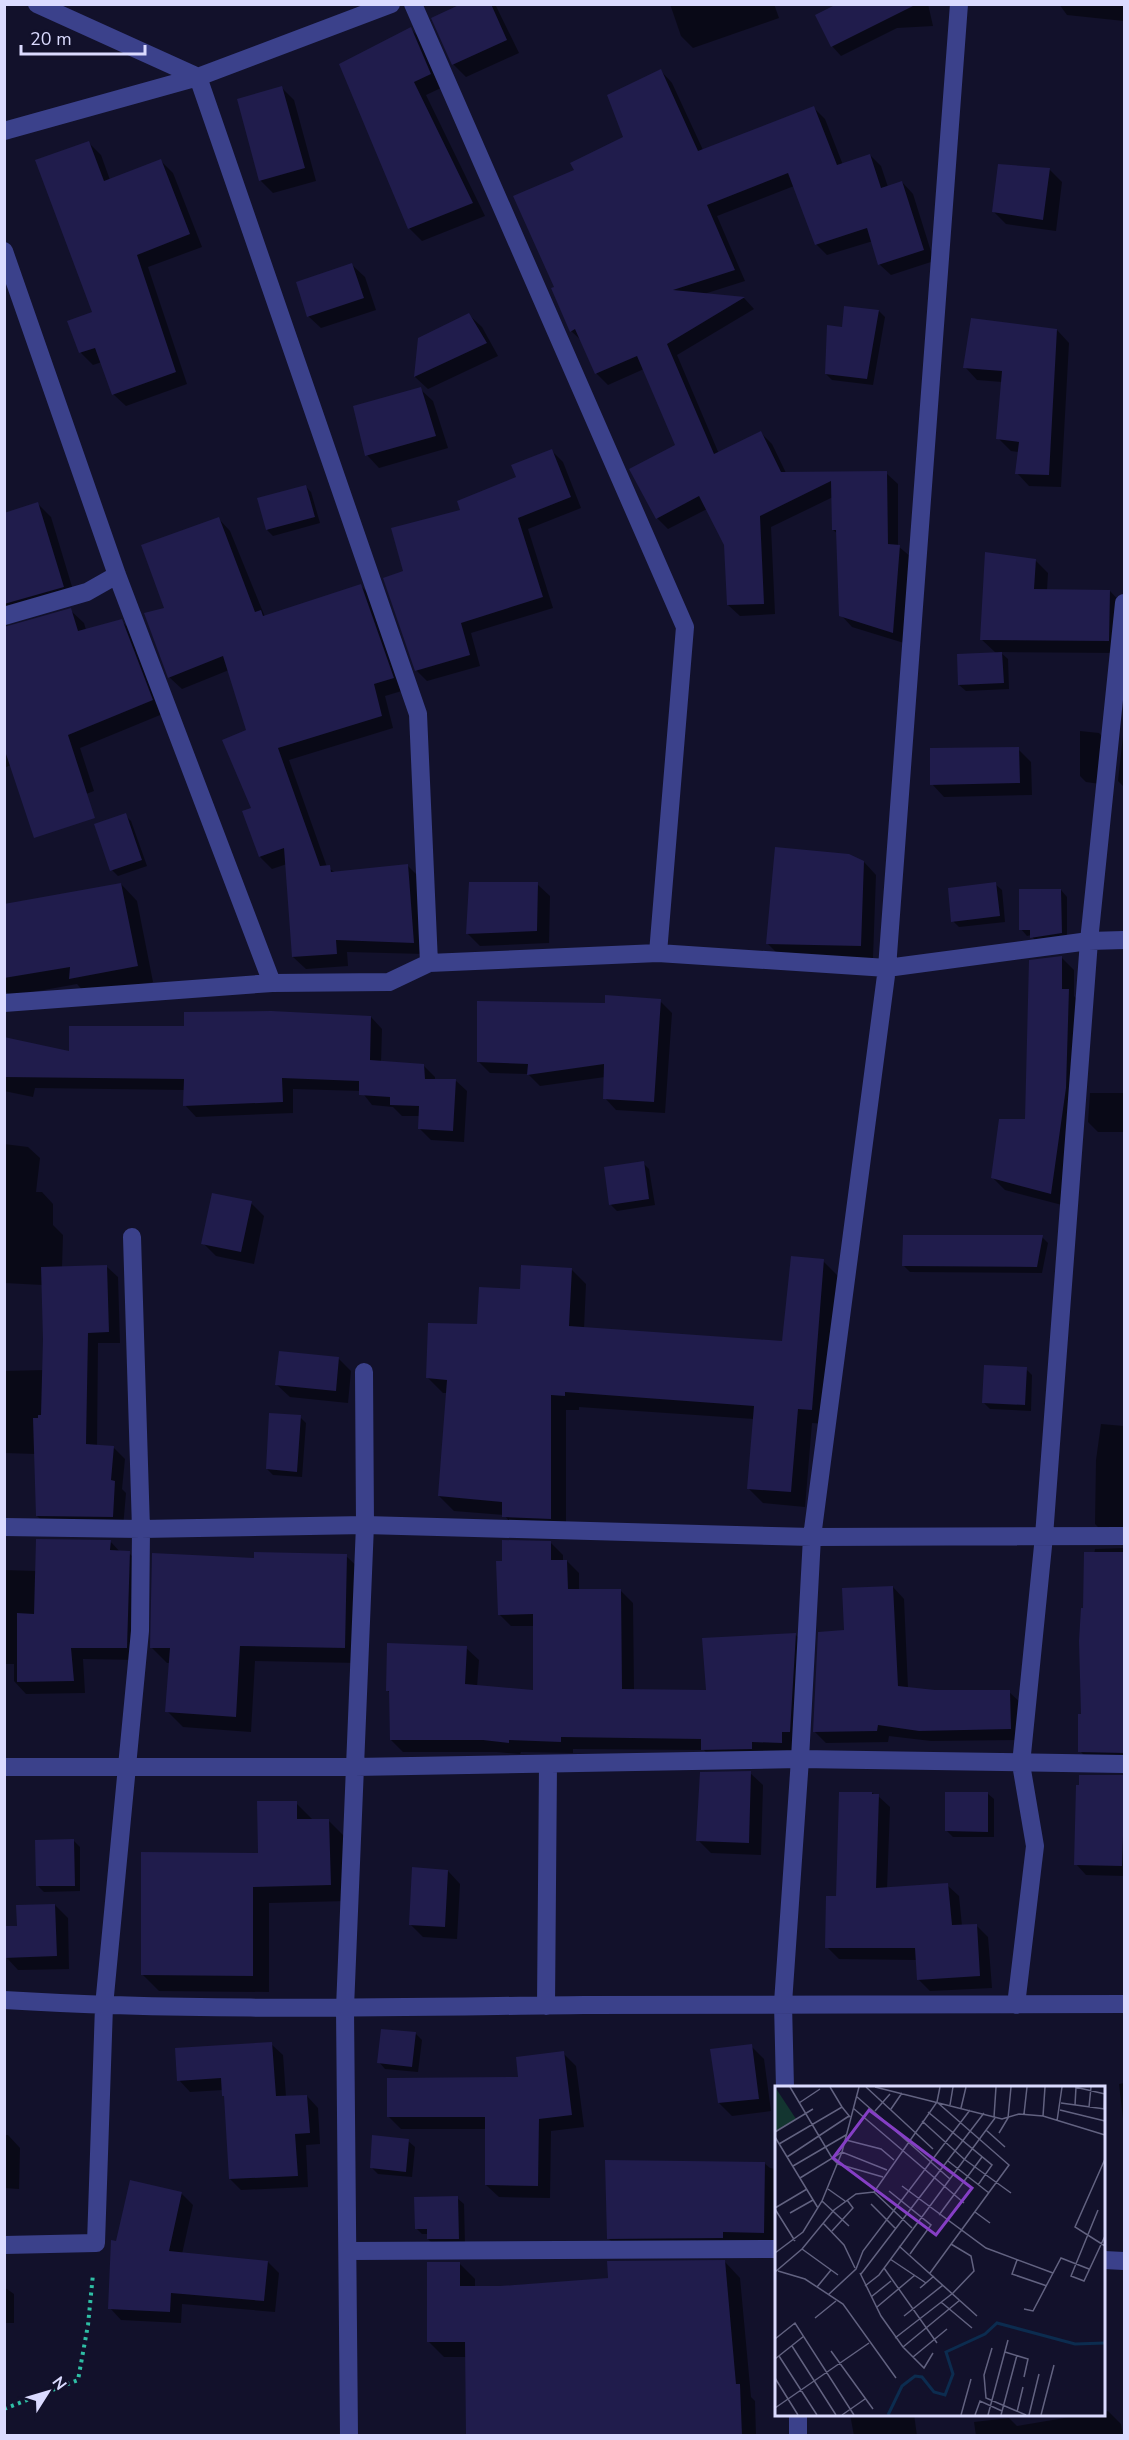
<svg xmlns="http://www.w3.org/2000/svg" width="1129" height="2440" font-family="'Nunito Sans',sans-serif">
<style>
.shadow{fill:#0007}
.building{fill:#201c4c}
.lines{fill:none;stroke-linecap:round;stroke-linejoin:round}
.path{stroke:#2fbfa5;stroke-width:4;stroke-dasharray:3 4.5;stroke-linecap:butt}
.street{stroke:#3b418b;stroke-width:18}
.inset-river{fill:none;stroke:#0c2c4f;stroke-width:3}
.inset-road{fill:none;stroke:#626280;stroke-width:1.5}
.view{fill:#853ec5;fill-opacity:0.15;stroke:#853ec5;stroke-width:3}
.inset-edge{fill:none;stroke:#dbdbff;stroke-width:3}
</style>
<rect width="100%" height="100%" fill="#12112b"/>
<path class="shadow" d="M 465,4 L 495,4 L 519,53 L 466,77 L 453,64 Z
M 670,4 L 774,4 L 779,18 L 693,48 L 681,36 Z
M 841,4 L 928,4 L 933,26 L 897,28 L 841,56 L 832,46 Z
M 1059,4 L 1124,4 L 1124,21 L 1067,15 Z
M 411,29 L 423,42 L 443,87 L 426,95 L 485,216 L 422,241 L 409,228 Z
M 661,71 L 672,83 L 703,150 L 814,108 L 825,119 L 843,165 L 870,155 L 881,166 L 888,187 L 902,182 L 913,194 L 934,261 L 891,275 L 879,264 L 873,241 L 827,255 L 816,244 L 794,186 L 717,216 L 745,281 L 704,294 L 744,298 L 754,309 L 677,355 L 719,454 L 761,433 L 772,444 L 786,473 L 886,473 L 898,484 L 898,546 L 911,557 L 904,643 L 852,627 L 841,615 L 838,534 L 833,530 L 833,497 L 771,527 L 775,614 L 740,616 L 728,605 L 725,545 L 707,509 L 668,529 L 657,518 L 677,446 L 644,369 L 608,385 L 596,373 L 583,342 L 571,331 L 556,287 L 576,170 L 625,137 Z
M 282,88 L 294,100 L 316,181 L 273,193 L 260,180 Z
M 88,142 L 101,155 L 110,180 L 161,161 L 173,173 L 202,247 L 148,267 L 187,384 L 126,406 L 113,394 L 102,362 L 93,365 L 81,353 L 69,321 L 94,313 Z
M 1049,169 L 1062,182 L 1056,231 L 1006,224 L 994,212 Z
M 352,265 L 365,277 L 376,310 L 321,328 L 308,316 Z
M 879,311 L 885,317 L 873,385 L 832,380 L 826,374 L 843,329 Z
M 469,315 L 482,327 L 498,356 L 428,389 L 415,377 L 419,339 Z
M 1057,330 L 1069,343 L 1061,487 L 1029,486 L 1017,473 L 1019,452 L 1011,451 L 998,438 L 1002,382 L 977,380 L 965,367 Z
M 420,389 L 433,401 L 448,448 L 379,468 L 367,455 Z
M 552,451 L 563,462 L 581,508 L 528,529 L 553,608 L 471,633 L 480,666 L 427,681 L 416,670 L 462,511 L 518,478 Z
M 305,486 L 311,492 L 320,523 L 273,536 L 267,530 Z
M 38,504 L 51,517 L 76,600 L 14,618 L 4,628 L 4,514 Z
M 218,518 L 230,531 L 265,617 L 361,586 L 373,598 L 405,690 L 385,696 L 393,728 L 289,760 L 327,867 L 336,873 L 408,866 L 420,878 L 426,954 L 347,952 L 348,966 L 306,969 L 293,957 L 287,864 L 272,869 L 260,857 L 244,812 L 254,809 L 248,731 L 229,670 L 182,689 L 169,677 L 166,609 Z
M 1035,560 L 1048,573 L 1047,590 L 1110,591 L 1122,604 L 1121,653 L 1000,652 L 1008,659 L 1009,689 L 966,691 L 959,685 L 996,653 L 981,639 Z
M 70,610 L 84,623 L 86,630 L 121,621 L 135,634 L 165,713 L 80,748 L 94,791 L 36,813 L 11,765 L 4,768 L 4,629 Z
M 1080,731 L 1099,733 L 1105,739 L 1100,784 L 1086,782 L 1080,776 Z
M 1123,736 L 1124,736 L 1124,787 L 1118,781 Z
M 1018,749 L 1031,762 L 1032,795 L 944,797 L 932,784 Z
M 125,815 L 131,821 L 147,866 L 118,876 L 112,870 Z
M 864,862 L 876,875 L 873,958 L 780,956 L 768,944 Z
M 121,884 L 137,901 L 153,982 L 87,995 L 77,984 L 11,996 L 4,990 L 4,906 Z
M 537,884 L 550,896 L 549,943 L 480,946 L 467,933 Z
M 995,884 L 1002,890 L 1005,922 L 959,927 L 953,921 Z
M 1061,890 L 1067,897 L 1067,939 L 1037,943 L 1031,935 L 1027,936 L 1021,929 Z
M 1062,958 L 1074,970 L 1074,996 L 1080,1003 L 1062,1205 L 1005,1190 L 993,1178 L 1026,1121 Z
M 660,1001 L 672,1013 L 665,1113 L 616,1110 L 605,1098 L 605,1077 L 540,1086 L 528,1074 L 490,1073 L 478,1061 L 606,1004 Z
M 371,1017 L 382,1029 L 381,1063 L 424,1066 L 435,1077 L 435,1080 L 455,1080 L 467,1091 L 464,1142 L 431,1140 L 420,1129 L 420,1116 L 402,1116 L 393,1107 L 372,1105 L 361,1091 L 293,1089 L 293,1113 L 196,1117 L 185,1105 L 185,1090 L 35,1088 L 33,1097 L 4,1091 L 4,1038 L 70,1053 L 186,1028 Z
M 1090,1093 L 1124,1093 L 1124,1132 L 1098,1132 L 1088,1122 Z
M 4,1144 L 28,1147 L 40,1158 L 36,1192 L 42,1192 L 53,1204 L 53,1225 L 63,1235 L 62,1268 L 106,1266 L 118,1277 L 120,1343 L 98,1343 L 97,1446 L 114,1448 L 125,1459 L 122,1489 L 126,1493 L 123,1528 L 49,1527 L 37,1516 L 36,1454 L 4,1453 L 4,1371 L 45,1370 L 43,1285 L 4,1283 Z
M 643,1163 L 649,1169 L 655,1205 L 617,1211 L 611,1205 Z
M 251,1203 L 264,1216 L 254,1264 L 216,1256 L 203,1243 Z
M 1042,1237 L 1048,1243 L 1042,1273 L 910,1272 L 904,1266 Z
M 823,1261 L 838,1276 L 826,1424 L 812,1423 L 805,1507 L 763,1503 L 748,1488 L 754,1419 L 579,1407 L 579,1410 L 566,1410 L 566,1533 L 519,1532 L 504,1515 L 454,1511 L 439,1496 L 447,1393 L 443,1393 L 428,1378 L 478,1326 L 521,1291 L 571,1269 L 586,1284 L 584,1329 L 783,1343 Z
M 338,1358 L 351,1371 L 348,1403 L 290,1397 L 277,1385 Z
M 1026,1369 L 1032,1375 L 1031,1411 L 990,1409 L 984,1403 Z
M 300,1417 L 306,1423 L 302,1477 L 273,1475 L 267,1469 Z
M 1101,1424 L 1124,1426 L 1124,1534 L 1104,1533 L 1095,1524 L 1096,1460 Z
M 110,1541 L 121,1553 L 129,1553 L 141,1565 L 139,1660 L 83,1659 L 85,1693 L 26,1694 L 14,1681 L 14,1664 L 4,1664 L 4,1570 L 36,1571 Z
M 551,1543 L 563,1555 L 563,1561 L 567,1561 L 579,1573 L 579,1591 L 621,1591 L 633,1603 L 634,1691 L 708,1692 L 795,1634 L 807,1647 L 793,1755 L 714,1761 L 704,1750 L 573,1749 L 573,1753 L 521,1752 L 520,1754 L 497,1752 L 403,1752 L 391,1740 L 390,1693 L 387,1690 L 466,1648 L 479,1660 L 477,1687 L 534,1692 L 535,1626 L 511,1626 L 499,1614 Z
M 1124,1548 L 1124,1761 L 1089,1760 L 1080,1751 L 1085,1610 L 1095,1549 Z
M 346,1556 L 362,1571 L 360,1663 L 255,1661 L 251,1732 L 183,1727 L 167,1711 L 170,1663 L 167,1663 L 151,1647 L 255,1560 Z
M 893,1587 L 904,1599 L 908,1689 L 935,1692 L 1009,1692 L 1021,1703 L 1022,1740 L 931,1741 L 889,1736 L 888,1742 L 826,1743 L 814,1731 L 845,1632 Z
M 750,1773 L 763,1785 L 761,1855 L 711,1853 L 698,1840 Z
M 1124,1776 L 1124,1876 L 1086,1875 L 1076,1864 L 1080,1786 Z
M 872,1793 L 878,1796 L 890,1807 L 887,1889 L 947,1885 L 959,1896 L 962,1926 L 976,1925 L 988,1937 L 992,1988 L 930,1991 L 918,1979 L 917,1960 L 839,1959 L 827,1947 L 837,1897 Z
M 987,1793 L 994,1799 L 994,1837 L 953,1837 L 947,1831 Z
M 296,1803 L 314,1821 L 328,1820 L 345,1837 L 347,1901 L 269,1903 L 269,1992 L 159,1991 L 142,1974 L 259,1855 Z
M 74,1841 L 80,1847 L 80,1891 L 44,1892 L 38,1886 Z
M 448,1871 L 460,1884 L 457,1939 L 423,1937 L 410,1924 Z
M 55,1905 L 68,1918 L 69,1969 L 18,1970 L 6,1957 L 19,1927 Z
M 416,2034 L 422,2040 L 418,2072 L 385,2069 L 379,2062 Z
M 271,2044 L 283,2055 L 286,2097 L 307,2096 L 318,2108 L 320,2144 L 306,2145 L 308,2187 L 241,2190 L 230,2179 L 226,2097 L 223,2090 L 190,2092 L 179,2080 Z
M 751,2046 L 764,2059 L 771,2111 L 732,2116 L 719,2103 Z
M 563,2053 L 576,2066 L 584,2127 L 551,2131 L 550,2198 L 499,2197 L 486,2185 L 487,2129 L 401,2129 L 388,2116 L 520,2079 Z
M 1124,2083 L 1124,2127 L 1119,2084 Z
M 4,2135 L 8,2135 L 20,2148 L 19,2189 L 4,2188 Z
M 408,2141 L 415,2147 L 412,2177 L 378,2174 L 372,2168 Z
M 764,2163 L 770,2168 L 776,2169 L 776,2244 L 620,2250 L 608,2238 Z
M 181,2193 L 193,2205 L 182,2254 L 268,2262 L 279,2273 L 275,2312 L 182,2304 L 181,2323 L 121,2320 L 110,2308 L 117,2242 Z
M 457,2198 L 464,2204 L 465,2245 L 434,2245 L 428,2239 L 428,2234 L 422,2234 L 416,2228 Z
M 725,2262 L 740,2278 L 751,2397 L 755,2401 L 756,2436 L 467,2436 L 467,2357 L 444,2357 L 428,2341 L 459,2263 L 475,2279 L 475,2288 L 609,2279 Z
M 4,2287 L 14,2294 L 14,2323 L 4,2323 Z
M 1108,2411 L 1121,2424 L 1123,2436 L 976,2436 L 974,2422 L 1009,2418 L 1017,2426 L 1088,2414 L 1104,2414 L 1104,2412 Z
M 850,2414 L 914,2414 L 917,2436 L 854,2436 Z"/>
<path class="building" d="M 461,4 L 491,4 L 507,40 L 452,65 L 431,18 Z
M 837,4 L 917,4 L 831,47 L 815,15 Z
M 411,27 L 431,74 L 414,82 L 473,203 L 408,229 L 339,64 Z
M 661,69 L 698,151 L 814,106 L 837,165 L 870,154 L 881,188 L 902,181 L 924,250 L 878,265 L 867,228 L 815,245 L 788,173 L 707,205 L 735,270 L 673,290 L 745,297 L 667,344 L 714,454 L 761,431 L 781,472 L 887,471 L 888,544 L 900,545 L 893,633 L 839,616 L 836,530 L 832,530 L 831,481 L 760,516 L 764,604 L 727,605 L 724,545 L 699,496 L 656,519 L 629,469 L 675,445 L 637,356 L 595,374 L 575,329 L 570,332 L 551,288 L 554,287 L 513,196 L 574,170 L 570,163 L 623,137 L 607,95 Z
M 282,86 L 305,168 L 259,181 L 237,99 Z
M 89,141 L 104,181 L 161,159 L 190,234 L 137,255 L 176,372 L 112,395 L 95,348 L 79,353 L 67,321 L 92,312 L 35,160 Z
M 998,164 L 1050,168 L 1043,220 L 992,212 Z
M 352,263 L 364,298 L 307,317 L 296,282 Z
M 844,306 L 879,310 L 867,379 L 825,374 L 827,325 L 842,327 Z
M 469,313 L 487,343 L 414,377 L 418,338 Z
M 971,318 L 1057,329 L 1049,475 L 1015,474 L 1019,442 L 996,439 L 1002,371 L 963,368 Z
M 421,387 L 436,436 L 365,456 L 353,406 Z
M 552,449 L 571,497 L 518,518 L 543,597 L 461,623 L 470,655 L 415,671 L 383,578 L 403,571 L 391,528 L 460,510 L 457,501 L 516,477 L 511,465 Z
M 306,485 L 315,517 L 266,530 L 257,498 Z
M 38,502 L 64,587 L 4,604 L 4,513 Z
M 219,517 L 255,612 L 261,610 L 263,616 L 361,584 L 394,678 L 374,684 L 382,716 L 278,748 L 320,866 L 330,865 L 331,872 L 408,864 L 414,943 L 336,940 L 337,954 L 292,957 L 284,848 L 259,857 L 242,811 L 251,808 L 222,740 L 246,730 L 223,656 L 168,678 L 144,613 L 164,608 L 141,545 Z
M 985,552 L 1036,559 L 1034,589 L 1110,590 L 1109,641 L 980,640 Z
M 71,608 L 78,631 L 122,619 L 153,700 L 68,735 L 95,818 L 34,838 L 4,748 L 4,627 Z
M 1002,652 L 1004,683 L 958,685 L 957,654 Z
M 1019,747 L 1020,783 L 930,785 L 930,748 Z
M 126,813 L 142,860 L 110,871 L 94,824 Z
M 775,847 L 849,854 L 864,861 L 861,946 L 766,944 Z
M 469,882 L 538,882 L 537,931 L 466,934 Z
M 996,882 L 1000,916 L 951,922 L 948,888 Z
M 121,883 L 138,966 L 69,979 L 70,967 L 4,978 L 4,904 Z
M 1019,889 L 1061,889 L 1062,933 L 1030,938 L 1030,930 L 1019,930 Z
M 1062,956 L 1062,989 L 1069,989 L 1066,1088 L 1051,1194 L 991,1178 L 999,1119 L 1025,1119 L 1029,960 Z
M 605,995 L 661,999 L 654,1102 L 603,1099 L 604,1064 L 527,1075 L 528,1064 L 477,1062 L 477,1001 L 605,1003 Z
M 271,1011 L 371,1016 L 370,1060 L 424,1064 L 425,1079 L 456,1079 L 453,1131 L 418,1129 L 419,1106 L 390,1105 L 390,1097 L 359,1095 L 359,1081 L 282,1078 L 283,1102 L 183,1106 L 184,1079 L 4,1077 L 4,1037 L 69,1051 L 69,1026 L 184,1026 L 184,1012 Z
M 644,1161 L 649,1199 L 609,1205 L 604,1167 Z
M 212,1193 L 252,1201 L 241,1252 L 201,1244 Z
M 903,1235 L 1043,1235 L 1037,1267 L 902,1266 Z
M 791,1256 L 824,1259 L 812,1410 L 798,1409 L 791,1492 L 747,1489 L 754,1406 L 565,1392 L 565,1396 L 551,1395 L 551,1519 L 502,1517 L 502,1502 L 438,1496 L 447,1380 L 426,1378 L 428,1323 L 477,1324 L 479,1287 L 520,1289 L 521,1265 L 572,1268 L 569,1326 L 782,1341 Z
M 107,1265 L 109,1332 L 88,1333 L 86,1444 L 114,1446 L 111,1480 L 115,1481 L 113,1517 L 36,1516 L 33,1418 L 38,1418 L 38,1415 L 41,1415 L 43,1339 L 41,1267 Z
M 279,1351 L 339,1357 L 336,1391 L 275,1385 Z
M 984,1365 L 1027,1367 L 1025,1405 L 982,1403 Z
M 269,1413 L 301,1415 L 297,1472 L 266,1469 Z
M 36,1539 L 111,1540 L 110,1550 L 130,1551 L 127,1648 L 71,1648 L 74,1681 L 17,1682 L 17,1613 L 34,1614 Z
M 502,1540 L 551,1541 L 551,1560 L 567,1560 L 568,1589 L 621,1589 L 622,1689 L 706,1690 L 702,1638 L 796,1633 L 790,1732 L 782,1732 L 782,1743 L 752,1742 L 752,1749 L 701,1750 L 701,1739 L 561,1737 L 561,1742 L 509,1740 L 509,1743 L 483,1740 L 390,1740 L 389,1691 L 386,1691 L 387,1643 L 467,1646 L 465,1684 L 533,1690 L 533,1614 L 498,1615 L 496,1561 L 502,1561 Z
M 254,1552 L 347,1554 L 345,1648 L 240,1646 L 236,1717 L 165,1712 L 170,1648 L 150,1648 L 152,1553 L 254,1558 Z
M 1084,1552 L 1125,1552 L 1125,1753 L 1078,1752 L 1078,1714 L 1081,1714 L 1079,1641 L 1081,1608 L 1083,1608 Z
M 893,1586 L 898,1686 L 935,1690 L 1010,1690 L 1011,1729 L 919,1731 L 878,1725 L 877,1731 L 813,1732 L 818,1632 L 844,1630 L 842,1588 Z
M 751,1771 L 749,1843 L 696,1841 L 700,1772 Z
M 1079,1775 L 1125,1775 L 1122,1866 L 1074,1865 L 1076,1785 L 1079,1785 Z
M 839,1792 L 872,1792 L 872,1794 L 879,1794 L 876,1888 L 948,1883 L 952,1925 L 977,1924 L 980,1976 L 917,1980 L 915,1948 L 825,1948 L 826,1896 L 836,1896 Z
M 945,1792 L 988,1792 L 988,1832 L 945,1831 Z
M 257,1801 L 297,1801 L 297,1819 L 329,1819 L 331,1885 L 253,1887 L 253,1976 L 141,1975 L 141,1852 L 258,1853 Z
M 74,1839 L 75,1886 L 36,1886 L 35,1840 Z
M 412,1867 L 448,1870 L 445,1927 L 409,1925 Z
M 55,1904 L 57,1956 L 4,1958 L 4,1926 L 17,1926 L 16,1905 Z
M 381,2029 L 416,2032 L 412,2067 L 377,2063 Z
M 272,2042 L 276,2096 L 307,2095 L 310,2133 L 295,2134 L 298,2176 L 229,2179 L 224,2096 L 222,2096 L 221,2078 L 177,2081 L 175,2048 Z
M 752,2044 L 759,2099 L 718,2103 L 710,2049 Z
M 564,2051 L 572,2115 L 539,2119 L 538,2186 L 485,2185 L 485,2117 L 387,2117 L 387,2078 L 518,2077 L 516,2057 Z
M 372,2135 L 409,2139 L 406,2172 L 370,2168 Z
M 605,2160 L 765,2162 L 764,2233 L 723,2232 L 723,2238 L 607,2239 Z
M 130,2180 L 182,2192 L 169,2251 L 268,2261 L 264,2301 L 171,2293 L 170,2312 L 108,2309 L 111,2240 L 116,2241 Z
M 458,2196 L 459,2239 L 427,2239 L 427,2229 L 415,2229 L 414,2197 Z
M 725,2260 L 736,2384 L 740,2384 L 742,2436 L 466,2436 L 465,2342 L 427,2342 L 427,2262 L 460,2262 L 460,2286 L 500,2286 L 608,2278 L 607,2261 Z"/>
<g class="lines">
<path class="path" d="M 4,2409 L 78,2380 L 88,2325 L 93,2274"/>
<path class="street" d="M 37,4 L 198,77 L 418,714 L 429,963
M 413,4 L 685,627 L 658,953
M 4,131 L 198,77 L 391,4
M 4,251 L 117,575 L 272,983
M 4,616 L 87,592 L 117,575
M 4,1003 L 272,983 L 389,982 L 429,963 L 658,953 L 887,968 L 1089,941 L 1124,940
M 4,1527 L 141,1529 L 365,1525 L 812,1537 L 1124,1536
M 4,1767 L 355,1767 L 800,1759 L 1124,1764
M 4,2000 C 197,2012 391,2007 584,2005 C 764,2004 944,2005 1124,2004
M 1016,2005 L 1035,1846 L 1021,1764 L 1044,1536 L 1089,941 L 1124,603
M 546,2006 L 548,1764
M 785,2088 L 783,2003 L 800,1759 L 812,1537 L 887,968 L 959,4
M 4,2245 L 96,2243 L 104,2006 L 140,1631 L 141,1529 L 132,1237
M 348,2251 L 776,2249
M 1104,2260 L 1124,2261
M 798,2414 L 798,2436
M 349,2436 L 345,2008 L 365,1525 L 364,1372"/>
</g>
<g transform="translate(775 2086)">
<rect width="330" height="330" fill="#12112b"/>
<path d="M 0,1 L 21,33 L 0,46 Z" fill="#133530"/>
<path class="inset-river" d="M 113,329 L 127,300 L 140,290 L 147,291 L 159,306 L 170,309 L 178,288 L 171,266 L 210,248 L 222,237 L 300,258 L 330,257"/>
<path class="inset-road" d="M 15,1 L 57,72 L 63,78 L 108,91M 55,1 L 67,21M 91,1 L 158,63M 100,1 L 227,33 L 244,28 L 268,30 L 330,49M 300,1 L 330,8M 81,10 L 175,93M 24,17 L 45,3M 286,17 L 330,23M 175,19 L 178,1M 300,19 L 301,1M 314,21 L 316,1M 78,22 L 189,117M 186,22 L 191,1M 116,23 L 127,7M 329,23 L 330,1M 285,24 L 330,35M 100,25 L 115,8M 153,26 L 217,79 L 203,99M 249,28 L 252,1M 268,30 L 270,1M 219,31 L 221,1M 147,35 L 189,73 L 236,107M 282,35 L 287,1M 211,44 L 230,61M 0,46 L 38,23M 224,47 L 233,32 L 236,1M 0,51 L 43,122M 71,54 L 106,63 L 119,74M 4,58 L 67,21 L 75,31M 12,71 L 74,30M 330,73 L 300,141 L 330,160M 173,75 L 214,107M 18,80 L 71,49M 25,92 L 67,66 L 112,84M 127,100 L 211,162 L 278,187 L 286,172 L 314,183M 53,103 L 70,115M 114,105 L 156,139 L 135,168M 99,106 L 162,16 L 165,1M 47,115 L 74,140M 96,118 L 121,143M 0,122 L 32,103M 0,123 L 20,155M 323,124 L 296,190 L 309,195 L 330,150M 200,126 L 215,137M 15,127 L 38,114M 164,129 L 207,71M 48,137 L 69,159 L 80,182M 57,145 L 78,122 L 72,114M 124,160 L 202,230M 27,163 L 63,189M 0,167 L 28,146 L 47,115 L 67,66 L 84,1M 115,173 L 151,197M 242,174 L 237,188 L 272,200M 109,182 L 162,257M 3,185 L 30,193 L 68,218 L 121,292M 0,186 L 27,163 L 59,124 L 81,108 L 99,106 L 137,142M 85,187 L 106,230 L 128,261 L 149,282 L 158,267M 155,187 L 234,79 L 163,17M 86,188 L 209,27M 90,200 L 104,189 L 220,32M 42,201 L 56,184M 145,202 L 159,190M 53,209 L 81,183 L 88,165 L 195,24M 96,211 L 116,195M 166,216 L 197,242M 102,221 L 140,189M 249,223 L 258,225 L 278,187M 129,230 L 168,199M 40,232 L 61,215M 120,252 L 178,207 L 199,185 L 196,170 L 176,158M 0,253 L 20,237 L 79,329M 17,260 L 61,329M 128,261 L 185,214M 217,262 L 209,289 L 211,312 L 251,329M 56,265 L 98,323M 230,266 L 253,273 L 249,291M 4,270 L 42,329M 138,271 L 172,243M 0,273 L 29,250M 0,292 L 23,329M 0,322 L 94,257M 242,326 L 248,301M 67,329 L 90,313M 186,329 L 196,293M 200,329 L 205,315 L 227,325M 213,329 L 233,254M 226,329 L 242,269M 254,329 L 264,288M 266,329 L 279,279"/>
<path class="view" d="M 94,24 L 197,102 L 161,149 L 58,72 Z"/>
<rect width="330" height="330" class="inset-edge"/>
</g>
<rect width="1129" height="2440" fill="none" stroke="#dbdbff" stroke-width="12"/>
<g transform="translate(48 2392) rotate(53)" stroke="#12112b" stroke-width="4.5" paint-order="stroke">
<path d="M0-4.5L10 22L0 15L-10 22Z" fill="#dbdbff"/>
<text y="-9" font-size="16" font-weight="bold" text-anchor="middle" fill="#dbdbff">N</text>
</g>
<path d="M21 45v9h124v-9" fill="none" stroke="#dbdbff" stroke-width="3"/>
<text x="30" y="45" font-size="18" fill="#dbdbff" stroke="#12112b" stroke-width="4.5" paint-order="stroke">20 m</text>
</svg>
